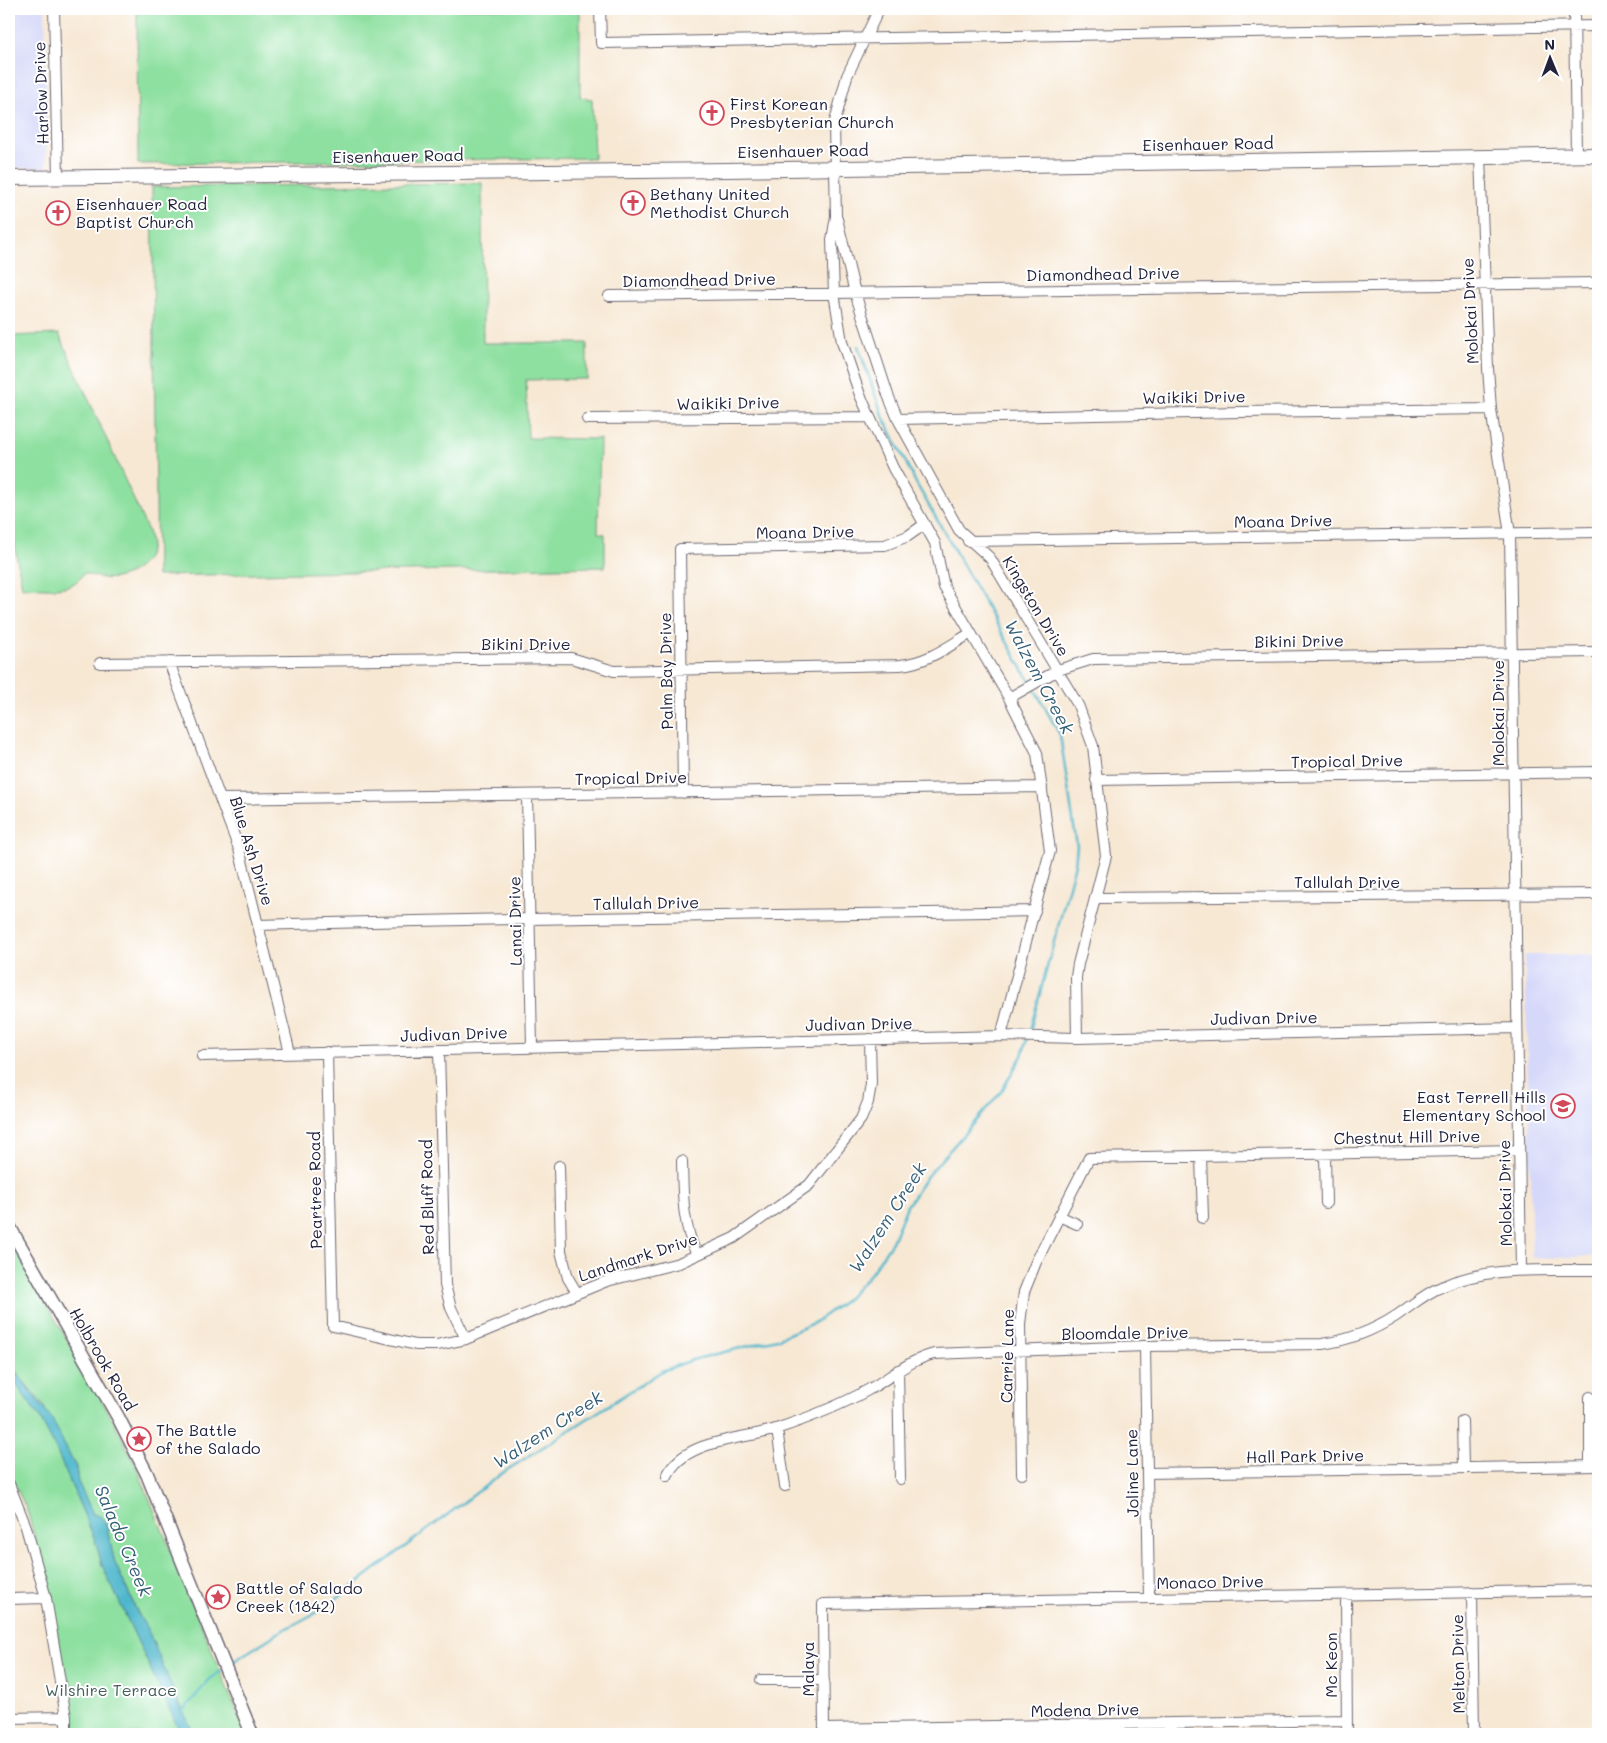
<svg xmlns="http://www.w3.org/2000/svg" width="1607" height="1743" font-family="Mali,sans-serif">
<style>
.built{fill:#d5d8f9}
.green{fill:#8ee0a0;stroke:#58816e}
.water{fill:#4fb7cc;stroke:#386c84}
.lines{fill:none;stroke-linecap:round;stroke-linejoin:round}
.stream{stroke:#4fb7cc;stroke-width:2.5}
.minor-casing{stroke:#6d6771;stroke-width:12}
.tertiary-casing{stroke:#6d6771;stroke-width:15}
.secondary-casing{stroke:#6d6771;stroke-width:16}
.minor{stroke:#fff;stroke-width:10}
.tertiary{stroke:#fff;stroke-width:12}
.secondary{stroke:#fff;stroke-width:14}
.labels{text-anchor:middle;stroke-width:4;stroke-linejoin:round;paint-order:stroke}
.street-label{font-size:16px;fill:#22223b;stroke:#fff}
.poi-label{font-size:16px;fill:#22223b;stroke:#fff;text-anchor:start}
.park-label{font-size:16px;fill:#425b59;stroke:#fff}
.water-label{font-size:18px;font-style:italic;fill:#345e75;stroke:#fff}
</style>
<rect width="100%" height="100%" fill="#fff"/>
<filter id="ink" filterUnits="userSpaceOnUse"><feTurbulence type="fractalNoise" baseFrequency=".02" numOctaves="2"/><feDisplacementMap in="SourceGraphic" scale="10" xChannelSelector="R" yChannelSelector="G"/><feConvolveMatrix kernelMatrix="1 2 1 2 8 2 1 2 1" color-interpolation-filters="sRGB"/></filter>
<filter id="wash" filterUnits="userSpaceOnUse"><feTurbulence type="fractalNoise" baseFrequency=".0096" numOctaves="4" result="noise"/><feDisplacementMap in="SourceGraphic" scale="20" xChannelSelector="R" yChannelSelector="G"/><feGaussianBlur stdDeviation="1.12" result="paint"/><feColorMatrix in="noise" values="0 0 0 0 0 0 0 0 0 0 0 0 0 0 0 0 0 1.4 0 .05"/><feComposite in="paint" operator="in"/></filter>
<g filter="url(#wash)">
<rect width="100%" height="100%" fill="#f7e8d4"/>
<path class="built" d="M 9,9 L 45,9 L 46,168 L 9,168 Z
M 1525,955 L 1598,955 L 1598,1256 L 1532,1258 Z"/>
<path class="green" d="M 137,9 L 580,9 L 580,97 L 592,99 L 594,158 L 138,164 Z
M 482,183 L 483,343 L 587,343 L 587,379 L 526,380 L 528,438 L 600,439 L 598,533 L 605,534 L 605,567 L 157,576 L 152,187 Z
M 59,334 L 148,531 C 149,536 151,542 151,546 C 149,564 130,576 115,578 C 104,580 94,576 84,573 C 72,594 44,587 22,587 L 9,514 L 9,336 Z
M 9,1238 L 115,1424 L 136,1466 L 246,1734 L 194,1734 L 115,1563 L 106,1524 L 100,1517 L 93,1514 L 78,1482 L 76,1467 L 43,1405 L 9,1363 Z
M 9,1374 L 40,1418 L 54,1445 L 95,1540 L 102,1565 L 181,1734 L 71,1734 L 60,1649 L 43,1567 L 27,1510 L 9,1472 Z"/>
<path class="water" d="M 9,1363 L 52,1419 L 76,1468 L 78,1482 L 93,1514 L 100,1516 L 106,1524 L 115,1563 L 138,1614 L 148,1630 L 179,1704 L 194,1734 L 181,1734 L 102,1565 L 95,1540 L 54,1445 L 40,1418 L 9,1374 Z"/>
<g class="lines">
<path class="stream" d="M 858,346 L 882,414 L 916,483 L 1030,682
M 1029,1034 L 1075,864 L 1077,846 L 1060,735 L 1033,686
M 228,1665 L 278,1633 L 321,1610 L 504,1472 L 662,1371 L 692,1360 L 777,1339 L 814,1323 L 846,1300 L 871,1273 L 892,1242 L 907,1206 L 927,1176 L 1001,1092 L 1022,1056 L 1027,1039
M 181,1713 L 210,1679 L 222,1670"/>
</g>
</g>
<g filter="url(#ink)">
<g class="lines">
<g class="minor-casing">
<path id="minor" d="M 54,9 L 58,177
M 600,9 L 601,43 L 1598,26
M 879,9 L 847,76 L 834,125 L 836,216 L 832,240 L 834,293 L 842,342 L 860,395 L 893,468 L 935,543 L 944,587 L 1009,698 L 1037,753 L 1050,851 L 1001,1036
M 1574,9 L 1576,156
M 1480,157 L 1488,368 L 1491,409 L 1510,534 L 1521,1271
M 837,219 L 855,293 L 888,395 L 898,419 L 959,530 L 990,558 L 1078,705 L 1093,746 L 1106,856 L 1078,964 L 1076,977 L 1077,1038
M 609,296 L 1598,283
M 587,419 L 869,417
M 898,419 L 1241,412 L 1491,409
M 968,541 L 1598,532
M 169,662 L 239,849 L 290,1053
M 100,663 L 571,658 L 614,671 L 900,665 C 927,663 949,646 971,633
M 1009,698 L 1058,670 L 1093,659 L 1598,652
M 1096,780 L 1598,772
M 683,793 L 680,549 L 885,545 L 908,536 L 925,524
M 527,795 L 532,1047
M 221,799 L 1042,787
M 1096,898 L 1598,894
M 258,925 C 517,917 776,916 1035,911
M 439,1050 L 445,1285 L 451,1308 L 466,1339
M 327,1052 L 333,1326 L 416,1345 L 437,1345 L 466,1339 L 607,1281 L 679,1263 L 734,1238 L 809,1185 L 861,1119 L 868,1102 L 871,1084 L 870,1039
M 202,1056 L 1001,1036 L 1077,1038 L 1517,1028
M 1325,1154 L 1326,1203
M 1201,1156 L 1203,1218
M 682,1161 C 683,1196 682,1223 697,1255
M 559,1166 L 561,1251 L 568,1278 L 577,1293
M 1059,1216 L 1077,1224
M 1145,1346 L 1149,1598
M 898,1370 L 900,1479
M 1590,1397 L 1590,1466
M 1462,1421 L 1463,1468
M 777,1429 L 785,1486
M 1147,1473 L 1598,1466
M 1022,1474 L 1020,1324 L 1024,1292 L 1036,1262 L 1089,1158 L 1519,1150
M 667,1476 C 684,1439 742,1440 776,1429 C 806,1419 839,1406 868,1390 C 890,1378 909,1360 934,1354 L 1145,1346 L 1322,1344 C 1350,1340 1373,1331 1396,1316 C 1411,1306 1424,1294 1441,1287 C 1489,1265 1547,1271 1598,1270
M 9,1484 L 26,1527 L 46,1598 L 66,1717 L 66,1734
M 1472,1592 L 1474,1734
M 1346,1595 L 1347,1734
M 9,1599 L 46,1598
M 761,1680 L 824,1680
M 9,1718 L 66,1717
M 824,1729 L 1347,1720
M 824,1734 L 823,1604 L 1598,1590"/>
</g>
<g class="tertiary-casing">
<path id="tertiary" d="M 9,1226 L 118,1417 L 147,1474 L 252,1734"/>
</g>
<g class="secondary-casing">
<path id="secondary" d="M 9,178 L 728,170 L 1598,155"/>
</g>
<use href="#minor" class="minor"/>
<use href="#tertiary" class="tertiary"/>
<use href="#secondary" class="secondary"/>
</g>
</g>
<defs>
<g id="church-ring" transform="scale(1.25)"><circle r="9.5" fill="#fff" stroke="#d1495b" stroke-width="1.5"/><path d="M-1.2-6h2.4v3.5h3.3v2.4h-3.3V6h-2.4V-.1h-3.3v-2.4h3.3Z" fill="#d1495b"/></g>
<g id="school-ring" transform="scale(1.25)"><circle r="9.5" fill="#fff" stroke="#d1495b" stroke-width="1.5"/><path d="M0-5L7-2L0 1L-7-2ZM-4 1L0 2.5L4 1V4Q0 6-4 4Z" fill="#d1495b"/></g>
<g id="sight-ring" transform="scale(1.25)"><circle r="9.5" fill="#fff" stroke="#d1495b" stroke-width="1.5"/><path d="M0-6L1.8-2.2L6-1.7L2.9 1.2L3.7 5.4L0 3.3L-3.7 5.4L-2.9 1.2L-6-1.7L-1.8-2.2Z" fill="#d1495b"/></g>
</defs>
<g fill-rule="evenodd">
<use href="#church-ring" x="712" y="113"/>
<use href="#church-ring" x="633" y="203"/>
<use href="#church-ring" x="58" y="213"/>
<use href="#school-ring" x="1563" y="1106"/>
<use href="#sight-ring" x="139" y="1439"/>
<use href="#sight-ring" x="218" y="1597"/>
</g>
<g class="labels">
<g class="street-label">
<text transform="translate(41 93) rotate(-92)" y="6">Harlow Drive</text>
<text transform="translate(1208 144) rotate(-1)" y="6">Eisenhauer Road</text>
<text transform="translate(803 151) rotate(-1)" y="6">Eisenhauer Road</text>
<text transform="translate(398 156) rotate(-1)" y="6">Eisenhauer Road</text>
<text transform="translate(1103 274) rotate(-1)" y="6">Diamondhead Drive</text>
<text transform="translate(699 280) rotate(-1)" y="6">Diamondhead Drive</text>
<text transform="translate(1470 311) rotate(-93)" y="6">Molokai Drive</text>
<text transform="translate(1194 397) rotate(-1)" y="6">Waikiki Drive</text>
<text transform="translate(728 403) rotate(-1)" y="6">Waikiki Drive</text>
<text transform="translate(1283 521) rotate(-1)" y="6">Moana Drive</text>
<text transform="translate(805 532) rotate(-1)" y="6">Moana Drive</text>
<text transform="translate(1036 606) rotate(59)" y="6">Kingston Drive</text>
<text transform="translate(1299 641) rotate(-1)" y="6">Bikini Drive</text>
<text x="526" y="650">Bikini Drive</text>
<text transform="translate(666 671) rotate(-91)" y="6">Palm Bay Drive</text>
<text transform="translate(1498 713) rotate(-90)" y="6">Molokai Drive</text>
<text transform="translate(1347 761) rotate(-1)" y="6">Tropical Drive</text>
<text transform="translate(631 778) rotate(-1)" y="6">Tropical Drive</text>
<text transform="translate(252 851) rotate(73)" y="6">Blue Ash Drive</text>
<text x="1347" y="888">Tallulah Drive</text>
<text transform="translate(646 903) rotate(-1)" y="6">Tallulah Drive</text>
<text transform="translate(515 921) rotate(-91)" y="6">Lanai Drive</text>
<text transform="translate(1264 1018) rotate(-1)" y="6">Judivan Drive</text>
<text transform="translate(859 1024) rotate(-1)" y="6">Judivan Drive</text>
<text transform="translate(454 1034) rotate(-2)" y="6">Judivan Drive</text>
<text transform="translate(1407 1137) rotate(-1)" y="6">Chestnut Hill Drive</text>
<text transform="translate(315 1190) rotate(-91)" y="6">Peartree Road</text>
<text transform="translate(1505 1193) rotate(-91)" y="6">Molokai Drive</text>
<text transform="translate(427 1197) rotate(-91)" y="6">Red Bluff Road</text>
<text transform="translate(638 1257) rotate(-18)" y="6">Landmark Drive</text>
<text transform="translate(1125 1333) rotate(-1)" y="6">Bloomdale Drive</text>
<text transform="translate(1007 1356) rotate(-89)" y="6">Carrie Lane</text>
<text transform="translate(103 1359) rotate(60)" y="6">Holbrook Road</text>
<text transform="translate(1305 1456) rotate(-1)" y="6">Hall Park Drive</text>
<text transform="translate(1132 1473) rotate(-91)" y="6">Joline Lane</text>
<text transform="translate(1210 1582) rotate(-1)" y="6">Monaco Drive</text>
<text transform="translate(1458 1664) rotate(-91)" y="6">Melton Drive</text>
<text transform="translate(1331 1665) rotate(-90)" y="6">Mc Keon</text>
<text transform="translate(808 1669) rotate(-90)" y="6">Malaya</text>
<text transform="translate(1085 1710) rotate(-1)" y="6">Modena Drive</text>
</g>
<g class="poi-label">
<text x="730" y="110">First Korean<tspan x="730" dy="18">Presbyterian Church</tspan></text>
<text x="650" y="200">Bethany United<tspan x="650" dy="18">Methodist Church</tspan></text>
<text x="76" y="210">Eisenhauer Road<tspan x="76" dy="18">Baptist Church</tspan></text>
<text x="1546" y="1103" text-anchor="end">East Terrell Hills<tspan x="1546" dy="18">Elementary School</tspan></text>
<text x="156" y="1436">The Battle<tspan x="156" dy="18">of the Salado</tspan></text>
<text x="236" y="1594">Battle of Salado<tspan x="236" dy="18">Creek (1842)</tspan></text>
</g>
<g class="park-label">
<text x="111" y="1696">Wilshire Terrace</text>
</g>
<g class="water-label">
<text transform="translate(1039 677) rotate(62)" y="6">Walzem Creek</text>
<text transform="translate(888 1218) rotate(-57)" y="6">Walzem Creek</text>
<text transform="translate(548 1430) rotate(-33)" y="6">Walzem Creek</text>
<text transform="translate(123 1541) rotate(67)" y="6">Salado Creek</text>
</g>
</g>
<rect width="1607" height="1743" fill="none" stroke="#fff" stroke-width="30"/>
<g transform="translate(1550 58) rotate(359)" stroke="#ffffff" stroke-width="4" paint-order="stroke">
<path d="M0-4L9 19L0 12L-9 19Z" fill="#22223b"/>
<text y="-8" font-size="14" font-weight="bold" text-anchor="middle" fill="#22223b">N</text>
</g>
</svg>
